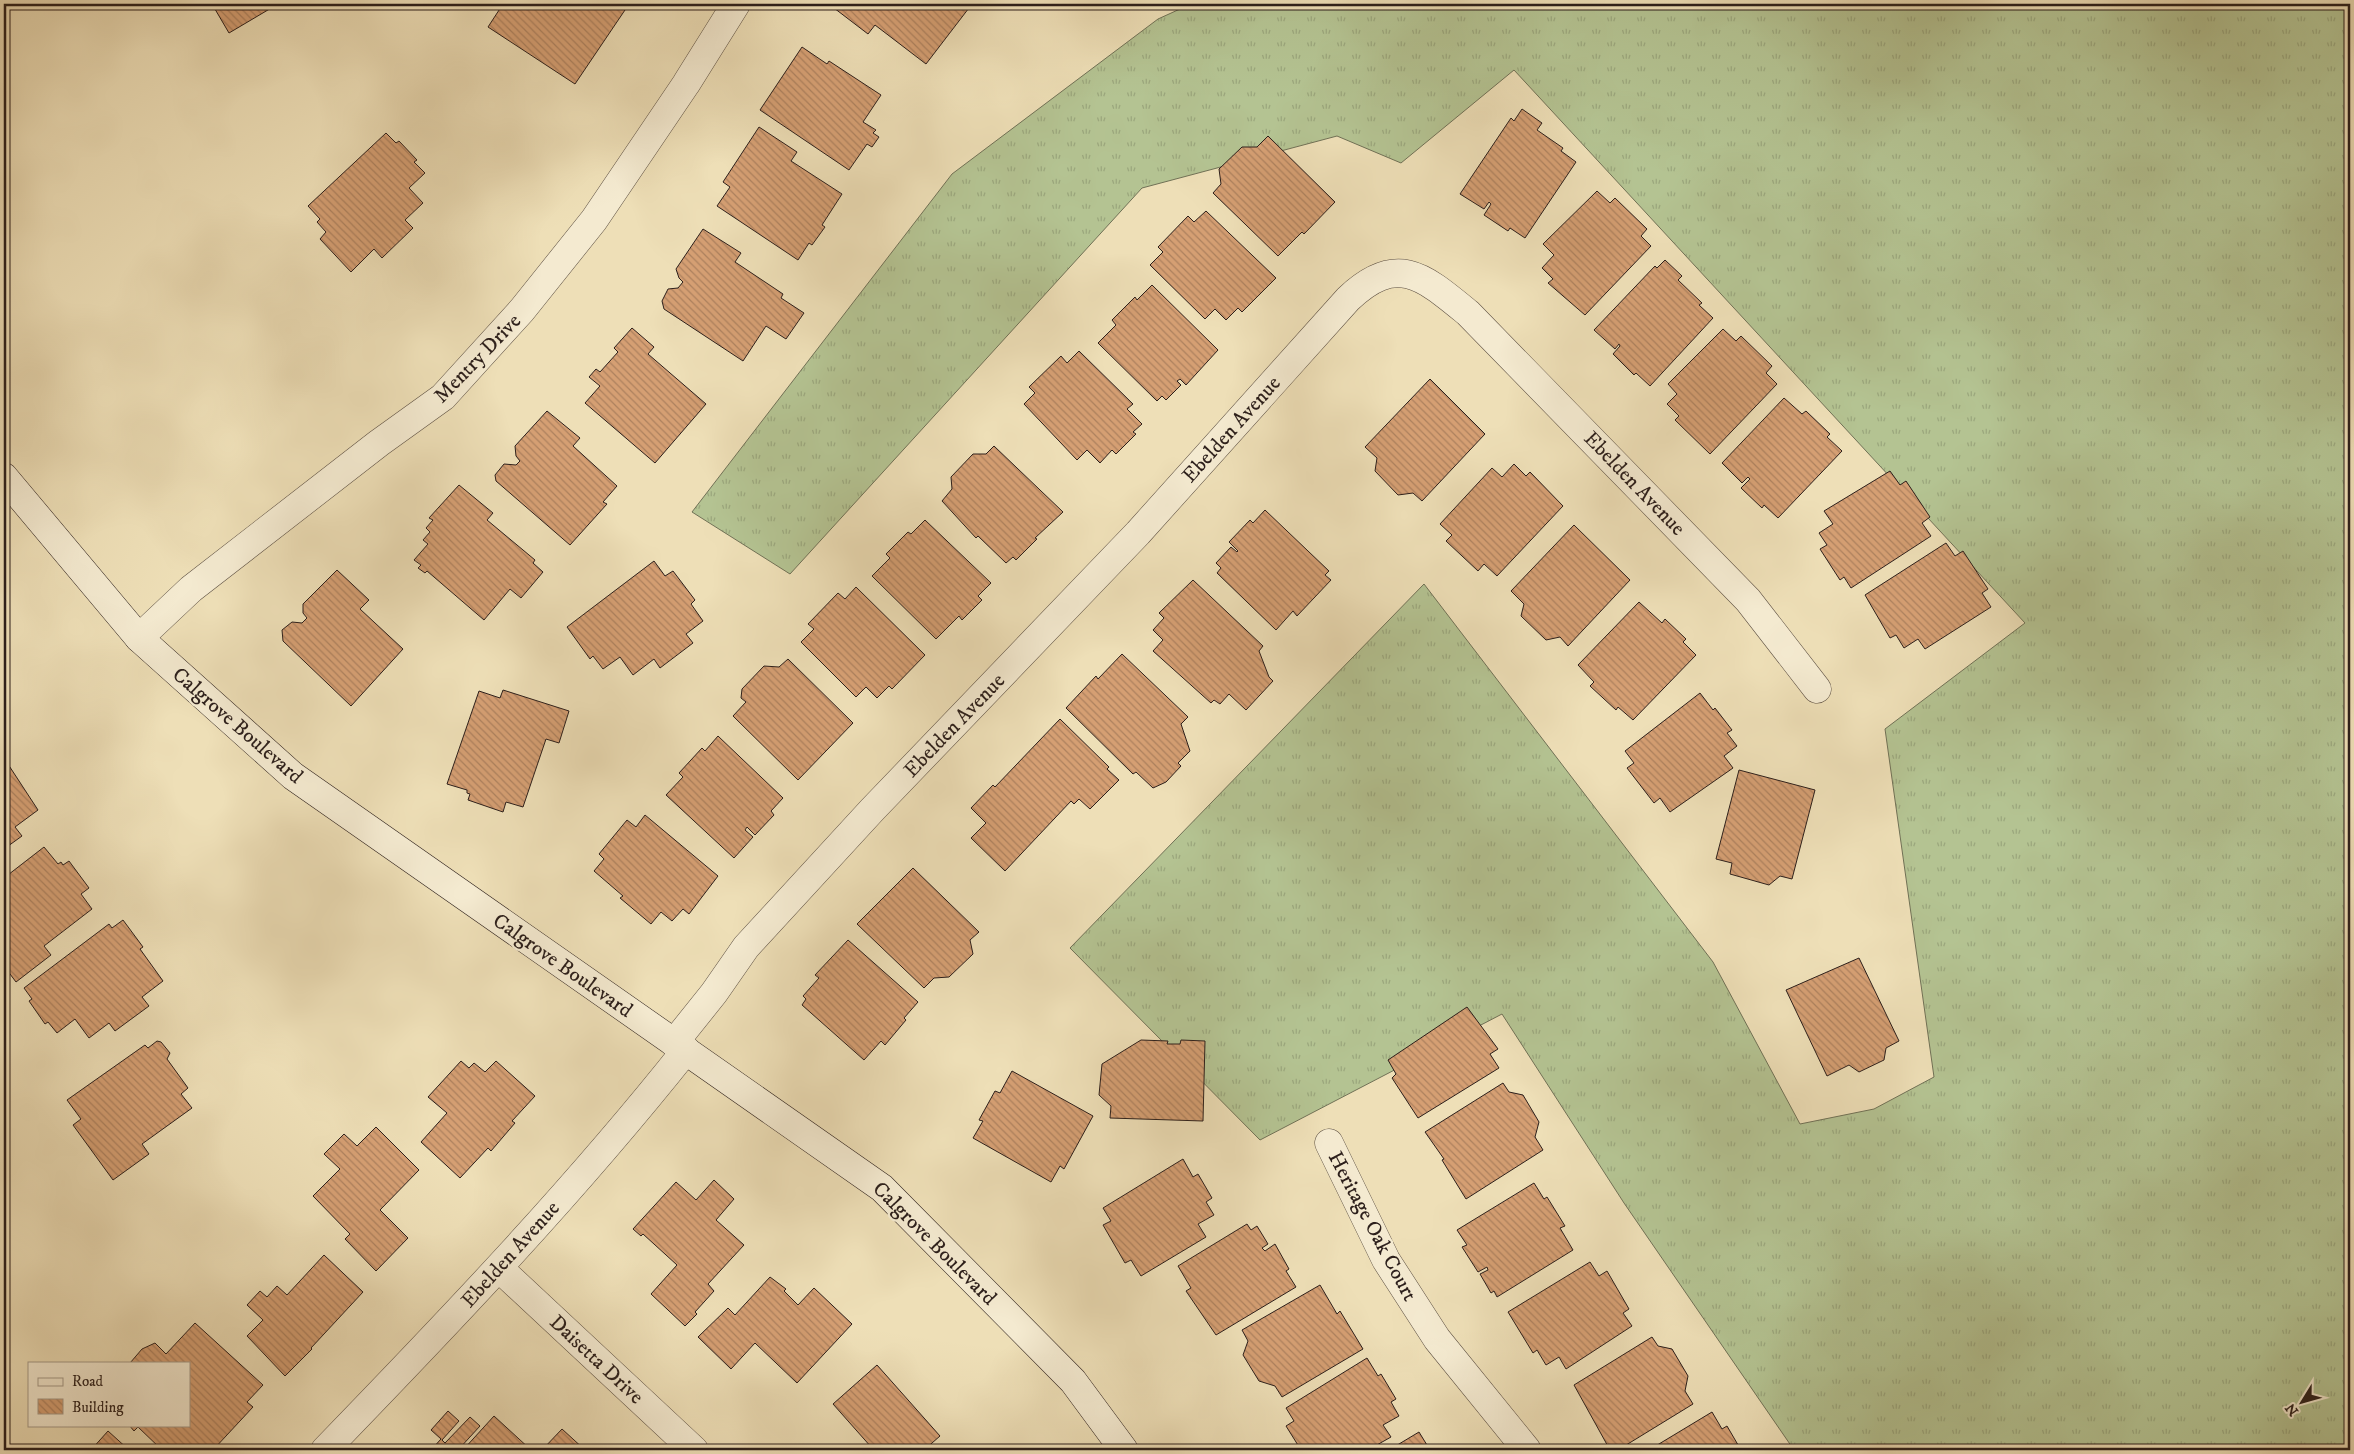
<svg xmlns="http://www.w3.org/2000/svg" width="2354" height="1454" font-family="'IM FELL DW Pica',serif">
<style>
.grass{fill:url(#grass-tufts);stroke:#707156}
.building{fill:url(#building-back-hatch);stroke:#2c1f1b}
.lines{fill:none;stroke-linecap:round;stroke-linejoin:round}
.street-casing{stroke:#5c4f42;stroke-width:29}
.secondary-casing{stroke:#2c1f1b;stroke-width:29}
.street{stroke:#f4ead0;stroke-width:28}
.secondary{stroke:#f4ead0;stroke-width:28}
.labels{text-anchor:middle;stroke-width:4.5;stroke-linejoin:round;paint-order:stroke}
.street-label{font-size:21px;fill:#2c1f1b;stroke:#f4ead0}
</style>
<defs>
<pattern id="grass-tufts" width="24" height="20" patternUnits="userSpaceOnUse" patternTransform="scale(1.25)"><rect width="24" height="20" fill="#b4c392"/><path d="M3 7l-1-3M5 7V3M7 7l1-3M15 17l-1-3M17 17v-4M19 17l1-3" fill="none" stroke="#9ba77d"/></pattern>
<pattern id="building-back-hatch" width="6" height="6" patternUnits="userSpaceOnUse" patternTransform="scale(1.25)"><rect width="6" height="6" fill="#d59f73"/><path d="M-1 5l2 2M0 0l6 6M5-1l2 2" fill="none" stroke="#ad815e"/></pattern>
</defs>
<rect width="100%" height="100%" fill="#eedfb7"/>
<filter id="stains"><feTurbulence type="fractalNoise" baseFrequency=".004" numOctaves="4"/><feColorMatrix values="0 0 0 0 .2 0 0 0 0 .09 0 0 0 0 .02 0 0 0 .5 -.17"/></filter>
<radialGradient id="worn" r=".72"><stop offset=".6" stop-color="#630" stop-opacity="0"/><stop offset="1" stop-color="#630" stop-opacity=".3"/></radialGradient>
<path class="grass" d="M 1191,4 L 2350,4 L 2350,1450 L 1794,1450 L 1624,1203 L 1502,1014 L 1260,1140 L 1070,948 L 1424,584 L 1713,962 L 1800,1124 L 1874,1109 L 1934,1077 L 1885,729 L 2025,623 L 1514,70 L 1401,163 L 1337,136 L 1142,188 L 790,574 L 692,512 L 952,174 L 1158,19 Z"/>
<path class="building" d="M 212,4 L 278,4 L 229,33 Z
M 503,4 L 616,4 L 625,10 L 575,84 L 488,27 Z
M 837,4 L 972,4 L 926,64 L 875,25 L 868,34 L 834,8 Z
M 802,47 L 827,64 L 829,61 L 881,95 L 863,122 L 876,130 L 873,133 L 879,137 L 872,147 L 867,144 L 849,170 L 760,110 Z
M 1522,109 L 1542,123 L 1537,130 L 1563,148 L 1561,151 L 1576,162 L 1525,238 L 1510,228 L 1508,231 L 1484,215 L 1491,204 L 1489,202 L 1484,209 L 1460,194 L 1511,118 L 1514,121 Z
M 759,127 L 797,152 L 791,161 L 842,194 L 822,225 L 825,227 L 812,245 L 809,243 L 798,260 L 717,206 L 730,187 L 723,182 Z
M 386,133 L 396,143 L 399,141 L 417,160 L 414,162 L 425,173 L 409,188 L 423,203 L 405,220 L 413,228 L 382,258 L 374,249 L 351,272 L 320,239 L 326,232 L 317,222 L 320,219 L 308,206 Z
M 1268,136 L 1335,202 L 1304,234 L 1302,232 L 1278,256 L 1213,193 L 1221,184 L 1219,169 L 1242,147 L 1257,147 Z
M 1597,191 L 1610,203 L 1615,198 L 1647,229 L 1641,236 L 1651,246 L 1585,315 L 1548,283 L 1553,279 L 1542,268 L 1554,255 L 1543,244 Z
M 1206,211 L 1276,278 L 1242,312 L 1238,308 L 1226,320 L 1215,309 L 1205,319 L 1150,265 L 1163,252 L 1158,247 L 1188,216 L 1194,222 Z
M 703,229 L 741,253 L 735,262 L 783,294 L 781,298 L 804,313 L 786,339 L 766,326 L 743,361 L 664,309 L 662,301 L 668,289 L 678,288 L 683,282 L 679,278 L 676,269 Z
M 1665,260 L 1682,276 L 1678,280 L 1702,303 L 1699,305 L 1713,318 L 1650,386 L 1636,373 L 1634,375 L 1613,354 L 1620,346 L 1619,344 L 1615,349 L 1594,330 L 1655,266 L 1657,268 Z
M 1152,285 L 1218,350 L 1186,385 L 1180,379 L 1177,381 L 1181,385 L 1166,400 L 1162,396 L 1157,401 L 1098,343 L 1116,325 L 1112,320 L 1135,297 L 1137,300 Z
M 632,328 L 654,347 L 648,354 L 706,404 L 655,463 L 585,403 L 600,386 L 589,377 L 596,369 L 600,372 L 618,352 L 614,348 Z
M 1723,329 L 1736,341 L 1741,336 L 1772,366 L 1766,373 L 1777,384 L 1710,454 L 1675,420 L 1679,416 L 1667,404 L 1677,394 L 1668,384 Z
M 1079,351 L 1133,404 L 1127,409 L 1142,424 L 1133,432 L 1136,434 L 1116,454 L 1112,450 L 1100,463 L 1087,450 L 1077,460 L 1024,404 L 1035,393 L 1029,387 L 1061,356 L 1067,363 Z
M 1430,379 L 1485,434 L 1422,501 L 1413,493 L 1398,495 L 1375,471 L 1377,458 L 1365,447 Z
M 1784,398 L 1802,414 L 1806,411 L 1830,434 L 1827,437 L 1842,451 L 1778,518 L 1764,505 L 1762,508 L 1741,488 L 1750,479 L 1748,477 L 1742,483 L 1722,463 Z
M 547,411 L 580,438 L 573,446 L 617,486 L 603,502 L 607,504 L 570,545 L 496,481 L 495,475 L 504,464 L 516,465 L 520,461 L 516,456 L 515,446 Z
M 994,446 L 1063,512 L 1035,538 L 1037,539 L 1016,560 L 1013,557 L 1006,563 L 978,536 L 976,538 L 942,501 L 952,489 L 951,477 L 973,454 L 986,454 Z
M 1514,464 L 1526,476 L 1530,472 L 1563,506 L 1497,576 L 1484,564 L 1478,571 L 1446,541 L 1452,535 L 1440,524 L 1492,468 L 1502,477 Z
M 1890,471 L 1900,485 L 1906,481 L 1930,517 L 1922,523 L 1931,536 L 1851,588 L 1844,577 L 1840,580 L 1820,549 L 1827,545 L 1819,533 L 1833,524 L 1824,511 Z
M 459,485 L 493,513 L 487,520 L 535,560 L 533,563 L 543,572 L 521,598 L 510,589 L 484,620 L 427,571 L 425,573 L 418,568 L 421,565 L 414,560 L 428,544 L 423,540 L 430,532 L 426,528 L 433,520 L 429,518 Z
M 1265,510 L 1329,571 L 1325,575 L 1331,580 L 1297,616 L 1293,611 L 1276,630 L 1217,573 L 1221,568 L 1216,563 L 1231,547 L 1237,552 L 1238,551 L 1229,542 L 1250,520 L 1253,523 Z
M 925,520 L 991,583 L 978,596 L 982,600 L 962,620 L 959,616 L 936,639 L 872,576 L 890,558 L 886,554 L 908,532 L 911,534 Z
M 1574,525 L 1630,580 L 1568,646 L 1560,637 L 1546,640 L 1521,616 L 1524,604 L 1511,591 Z
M 1946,543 L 1955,556 L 1963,551 L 1988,589 L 1982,593 L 1991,607 L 1925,649 L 1918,639 L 1904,648 L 1896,635 L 1890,638 L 1865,595 Z
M 654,561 L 665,576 L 673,571 L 695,600 L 691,604 L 703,621 L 686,634 L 693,643 L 660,668 L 654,659 L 633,675 L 620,657 L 603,669 L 593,656 L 590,659 L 567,627 Z
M 337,570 L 369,600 L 360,609 L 403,649 L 351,706 L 283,641 L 282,630 L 292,622 L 302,623 L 307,618 L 303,613 L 303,604 Z
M 1193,580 L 1263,646 L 1259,651 L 1269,677 L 1273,681 L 1246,710 L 1229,694 L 1220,704 L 1214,700 L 1211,703 L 1153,651 L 1163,640 L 1153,630 L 1164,618 L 1159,613 Z
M 856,587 L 925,655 L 892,689 L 889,686 L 877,698 L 866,687 L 856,697 L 801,642 L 814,629 L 808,624 L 838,593 L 845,599 Z
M 1639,602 L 1662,623 L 1665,619 L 1686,639 L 1683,642 L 1696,655 L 1633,720 L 1618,707 L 1616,710 L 1590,686 L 1594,682 L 1578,665 Z
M 1122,654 L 1188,717 L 1181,724 L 1190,751 L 1178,763 L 1181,766 L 1166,782 L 1153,788 L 1136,772 L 1133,774 L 1066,708 L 1096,676 L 1098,679 Z
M 788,659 L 853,723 L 798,780 L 733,716 L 746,702 L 741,698 L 742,689 L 764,666 L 779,667 Z
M 503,690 L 569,711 L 559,743 L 546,739 L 523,807 L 506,802 L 503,812 L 468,800 L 470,794 L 467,793 L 467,790 L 447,784 L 479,691 L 500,698 Z
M 1700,693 L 1713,710 L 1715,708 L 1732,730 L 1727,733 L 1737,746 L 1724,756 L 1733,768 L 1670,812 L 1660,798 L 1654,803 L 1627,768 L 1634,763 L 1625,751 Z
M 1060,719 L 1109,767 L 1107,769 L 1119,780 L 1090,809 L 1079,799 L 1074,804 L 1071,801 L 1005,871 L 971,838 L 986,823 L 971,808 L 993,785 L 995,787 Z
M 718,736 L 783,798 L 771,811 L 774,815 L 755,835 L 747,827 L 745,830 L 753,837 L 734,858 L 666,795 L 683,777 L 679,773 L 702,748 L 705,751 Z
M 4,758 L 38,810 L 15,827 L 22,836 L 4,849 Z
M 1739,770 L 1815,790 L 1792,879 L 1780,876 L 1769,885 L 1730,874 L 1732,863 L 1716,859 Z
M 645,815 L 718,876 L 689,914 L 683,909 L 672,921 L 661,912 L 651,924 L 620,898 L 623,896 L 594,871 L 604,859 L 599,854 L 627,820 L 636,827 Z
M 44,847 L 58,864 L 61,862 L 63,865 L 69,861 L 89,888 L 81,894 L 92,909 L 44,946 L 51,955 L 16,982 L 4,966 L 4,878 Z
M 913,868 L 979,932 L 970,940 L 973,954 L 949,977 L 934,978 L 924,988 L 857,924 Z
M 123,920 L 143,947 L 140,949 L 163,981 L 142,997 L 149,1006 L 115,1031 L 109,1023 L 89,1038 L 75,1019 L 57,1033 L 48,1022 L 45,1024 L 29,1001 L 32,999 L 24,988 L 109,924 L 112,928 Z
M 848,940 L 918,1002 L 904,1018 L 906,1020 L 885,1045 L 881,1041 L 864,1060 L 802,1005 L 806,999 L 803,996 L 819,978 L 815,975 Z
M 1859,958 L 1899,1041 L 1886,1048 L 1884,1060 L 1859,1072 L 1849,1065 L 1827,1076 L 1786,990 Z
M 1467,1007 L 1498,1049 L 1490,1054 L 1499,1068 L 1418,1118 L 1392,1078 L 1396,1074 L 1388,1060 Z
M 1141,1040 L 1168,1041 L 1167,1044 L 1180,1044 L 1181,1040 L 1205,1041 L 1203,1121 L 1110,1118 L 1111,1106 L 1099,1095 L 1102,1064 Z
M 157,1041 L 161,1042 L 170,1053 L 167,1059 L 188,1088 L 181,1094 L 192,1108 L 142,1144 L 149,1154 L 113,1180 L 73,1125 L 81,1119 L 67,1100 L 145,1045 L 148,1048 Z
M 461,1061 L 469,1068 L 474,1063 L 485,1072 L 496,1061 L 535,1096 L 512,1121 L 515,1123 L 491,1151 L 488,1148 L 460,1178 L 421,1142 L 447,1113 L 428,1097 Z
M 1012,1071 L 1093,1116 L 1064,1169 L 1060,1166 L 1051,1182 L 973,1138 L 983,1121 L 979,1120 L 995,1091 L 1000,1093 Z
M 1503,1083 L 1509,1092 L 1523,1095 L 1539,1122 L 1535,1137 L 1543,1150 L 1466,1199 L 1442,1160 L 1444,1159 L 1425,1132 Z
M 376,1127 L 419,1170 L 380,1210 L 408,1238 L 376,1271 L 345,1239 L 350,1234 L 313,1196 L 340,1169 L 324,1154 L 344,1134 L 357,1146 Z
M 1183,1159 L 1193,1177 L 1198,1174 L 1212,1198 L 1206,1202 L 1214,1215 L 1198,1224 L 1206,1237 L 1141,1276 L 1131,1260 L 1125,1263 L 1103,1225 L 1111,1221 L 1103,1208 Z
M 714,1180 L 734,1199 L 716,1220 L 744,1245 L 708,1284 L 714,1291 L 695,1312 L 697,1314 L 685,1326 L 651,1294 L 677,1265 L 643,1234 L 641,1236 L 633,1229 L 676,1182 L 696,1200 Z
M 1534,1183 L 1544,1199 L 1547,1197 L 1565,1226 L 1560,1228 L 1573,1250 L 1497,1297 L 1494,1291 L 1491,1293 L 1480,1274 L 1488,1270 L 1487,1267 L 1478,1272 L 1462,1247 L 1467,1245 L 1457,1230 Z
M 1247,1224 L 1251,1230 L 1257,1226 L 1268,1244 L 1262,1248 L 1265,1251 L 1275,1244 L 1289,1269 L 1286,1271 L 1296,1287 L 1216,1335 L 1186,1291 L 1191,1288 L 1178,1266 Z
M 324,1255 L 363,1292 L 311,1348 L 312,1349 L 285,1376 L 247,1336 L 263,1320 L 247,1305 L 260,1291 L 267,1297 L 277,1286 L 287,1295 Z
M 1590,1262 L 1599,1276 L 1607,1271 L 1629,1309 L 1623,1313 L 1632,1326 L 1566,1369 L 1559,1357 L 1546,1365 L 1537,1350 L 1533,1353 L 1508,1312 Z
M 770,1277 L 786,1289 L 784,1291 L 798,1305 L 814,1288 L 852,1324 L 797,1383 L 755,1343 L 731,1369 L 698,1337 L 728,1308 L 735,1315 Z
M 1320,1285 L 1337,1314 L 1340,1311 L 1363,1349 L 1282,1397 L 1275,1386 L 1259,1381 L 1243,1355 L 1248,1341 L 1242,1330 Z
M 195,1323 L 263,1385 L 247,1402 L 253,1407 L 213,1450 L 162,1450 L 138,1427 L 134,1431 L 129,1425 L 189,1425 L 189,1363 L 130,1363 L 142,1349 L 155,1343 L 166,1354 Z
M 1652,1337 L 1658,1346 L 1672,1349 L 1688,1376 L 1685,1391 L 1693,1404 L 1618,1450 L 1610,1450 L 1574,1385 Z
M 1367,1358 L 1378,1376 L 1381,1374 L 1396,1399 L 1391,1402 L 1399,1416 L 1383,1425 L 1391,1437 L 1368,1450 L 1301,1450 L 1286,1426 L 1294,1421 L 1286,1408 Z
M 877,1365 L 940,1436 L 924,1450 L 870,1450 L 872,1448 L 833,1404 Z
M 448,1411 L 459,1421 L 442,1440 L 445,1443 L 470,1417 L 480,1426 L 458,1450 L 431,1450 L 441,1439 L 431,1430 Z
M 1712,1412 L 1722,1429 L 1727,1426 L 1741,1450 L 1649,1450 Z
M 494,1416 L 531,1450 L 463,1450 Z
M 562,1429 L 585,1450 L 542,1450 Z
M 108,1431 L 129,1450 L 91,1450 Z
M 1419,1432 L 1430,1450 L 1389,1450 Z"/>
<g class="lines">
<g class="street-casing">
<path id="street" d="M 139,638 L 191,589 L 379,443 L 443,397 L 522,310 L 594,220 L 686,84 L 736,4
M 674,1043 L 714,993 L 746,947 L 872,810 L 1138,533 L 1348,299 C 1397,252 1424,277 1468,313 L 1748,600 L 1817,689
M 1329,1143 L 1386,1260 L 1437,1339 L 1527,1450
M 500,1269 L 694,1450
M 325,1450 C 450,1321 574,1191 686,1050"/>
</g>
<g class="secondary-casing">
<path id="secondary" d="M 4,477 L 139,638 L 293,776 L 882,1188 L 1073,1381 L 1124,1450"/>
</g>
<use href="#street" class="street"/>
<use href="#secondary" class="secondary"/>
</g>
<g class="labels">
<g class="street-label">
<text transform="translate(477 358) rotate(-46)" y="7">Mentry Drive</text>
<text transform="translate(1231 429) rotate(-48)" y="7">Ebelden Avenue</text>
<text transform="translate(1635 483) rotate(46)" y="7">Ebelden Avenue</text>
<text transform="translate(238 725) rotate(41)" y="7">Calgrove Boulevard</text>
<text transform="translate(954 725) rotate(-46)" y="7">Ebelden Avenue</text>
<text transform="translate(563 965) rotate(35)" y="7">Calgrove Boulevard</text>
<text transform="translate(1373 1226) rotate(62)" y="7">Heritage Oak Court</text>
<text transform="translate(935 1243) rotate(45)" y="7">Calgrove Boulevard</text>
<text transform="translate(510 1254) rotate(-48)" y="7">Ebelden Avenue</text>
<text transform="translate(597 1359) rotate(43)" y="7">Daisetta Drive</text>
</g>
</g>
<rect width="2354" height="1454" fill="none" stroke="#eedfb7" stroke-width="20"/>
<rect x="5" y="5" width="2344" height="1444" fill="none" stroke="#2c1f1b" stroke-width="2.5"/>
<rect x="10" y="10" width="2334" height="1434" fill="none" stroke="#2c1f1b"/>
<rect x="28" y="1362" width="162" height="65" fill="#f4ead0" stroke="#a49988"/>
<rect x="38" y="1378" width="25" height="8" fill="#f4ead0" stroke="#a49988"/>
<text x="72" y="1386" font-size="15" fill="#2c1f1b">Road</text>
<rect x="38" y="1399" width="25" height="15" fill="url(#building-back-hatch)" stroke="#a49988"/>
<text x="72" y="1412" font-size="15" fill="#2c1f1b">Building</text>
<g transform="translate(2302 1402) rotate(233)" stroke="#f4ead0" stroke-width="4" paint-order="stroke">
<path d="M0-4L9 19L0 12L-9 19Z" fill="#2c1f1b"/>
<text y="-8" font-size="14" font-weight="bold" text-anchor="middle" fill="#2c1f1b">N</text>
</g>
<rect width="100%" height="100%" filter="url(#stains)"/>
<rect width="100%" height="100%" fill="url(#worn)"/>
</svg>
